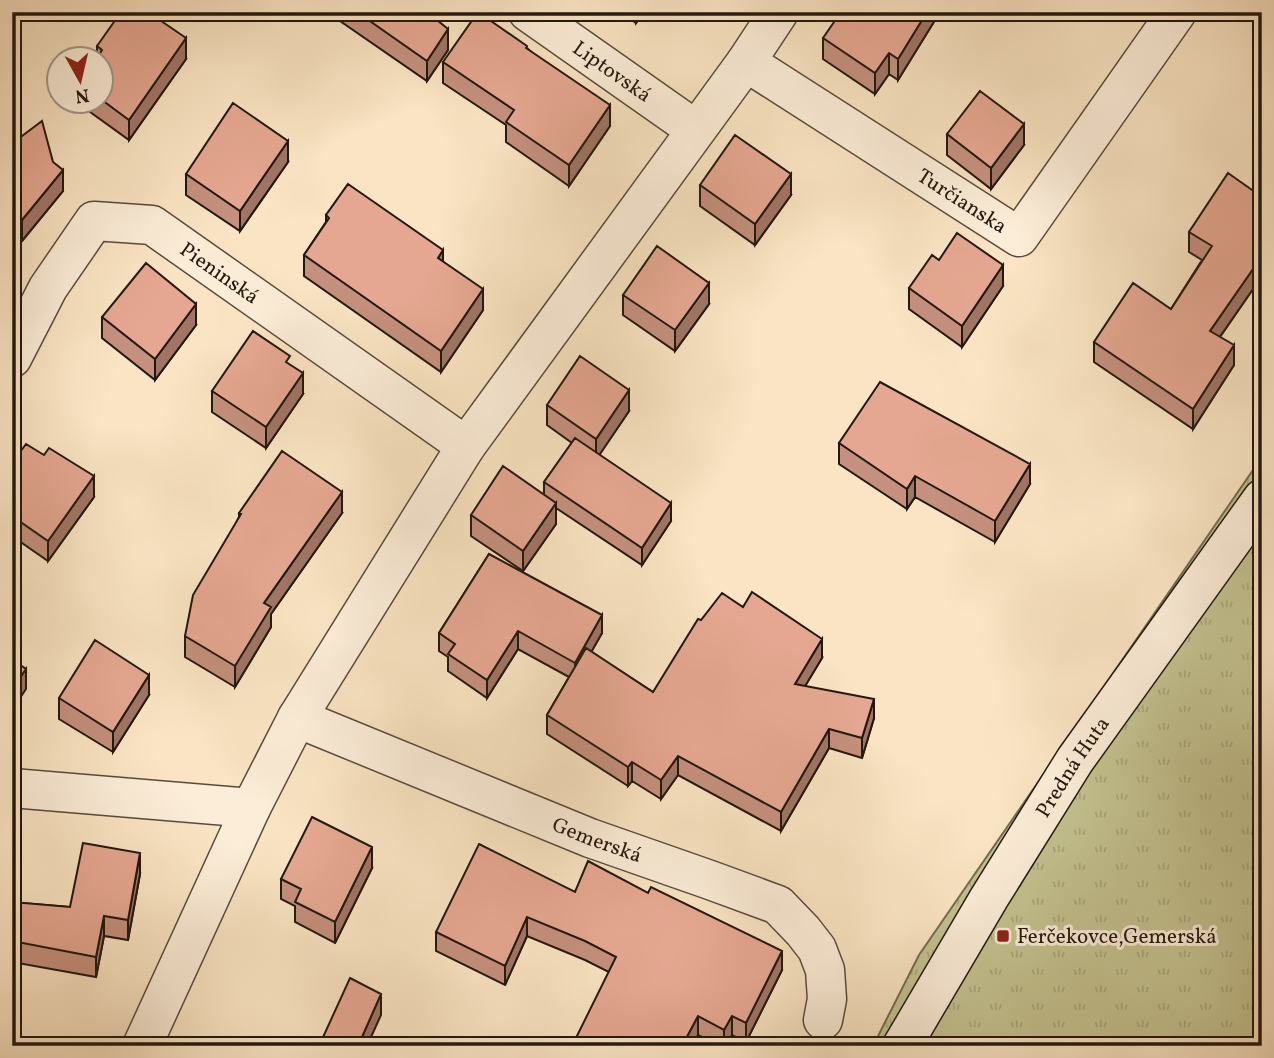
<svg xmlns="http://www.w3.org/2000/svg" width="1274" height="1058" font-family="Vollkorn,serif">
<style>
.grass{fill:url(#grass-tufts);stroke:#726d50;stroke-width:2}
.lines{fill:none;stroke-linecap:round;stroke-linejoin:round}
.minor-casing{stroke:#574b3c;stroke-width:41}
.secondary-casing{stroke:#21180f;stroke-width:41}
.minor{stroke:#fcedd8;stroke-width:38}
.secondary{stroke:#fcedd8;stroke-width:38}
.wall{fill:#c5907d;stroke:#21180f;stroke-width:2}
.shaded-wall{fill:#a07566;stroke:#21180f;stroke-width:2}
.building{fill:#e5a791;stroke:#21180f;stroke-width:2}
.poi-dot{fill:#8f2418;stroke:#fcedd8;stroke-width:2.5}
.labels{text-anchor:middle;stroke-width:6;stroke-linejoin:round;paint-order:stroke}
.street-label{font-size:21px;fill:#21180f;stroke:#fcedd8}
.poi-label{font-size:21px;fill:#21180f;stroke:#fcedd8;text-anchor:start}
</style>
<defs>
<pattern id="grass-tufts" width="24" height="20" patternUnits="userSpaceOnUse" patternTransform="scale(1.75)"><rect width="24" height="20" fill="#c4c290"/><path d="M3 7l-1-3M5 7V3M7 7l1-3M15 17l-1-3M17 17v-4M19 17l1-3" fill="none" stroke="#a8a67b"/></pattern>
</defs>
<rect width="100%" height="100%" fill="#fae4c3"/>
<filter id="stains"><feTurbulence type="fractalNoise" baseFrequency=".00286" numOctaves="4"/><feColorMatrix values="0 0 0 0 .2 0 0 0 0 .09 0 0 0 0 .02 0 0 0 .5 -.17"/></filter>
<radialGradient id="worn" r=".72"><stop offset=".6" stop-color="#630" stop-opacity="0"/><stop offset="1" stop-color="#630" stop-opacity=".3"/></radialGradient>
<path class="grass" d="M 1262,457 L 1262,1046 L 873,1046 L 919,955 Z"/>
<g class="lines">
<g class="minor-casing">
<g id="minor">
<path id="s1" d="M 528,12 L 696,130"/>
<path id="s2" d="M 746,62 L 1019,237 L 1177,12"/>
<path id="s3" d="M 12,358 L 48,288 L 94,221 L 152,225 L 466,446"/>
<path id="s4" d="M 297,718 L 590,838 L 710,880 L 778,905 L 803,931 L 817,949 L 825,970 L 827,999 L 823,1020"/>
<path d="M 12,788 L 251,808"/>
<path d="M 142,1046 L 251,808 L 297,718 L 466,446 L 746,62 L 779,12"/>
</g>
</g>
<g class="secondary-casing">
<g id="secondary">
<path id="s5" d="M 902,1046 L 989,898 L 1075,760 L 1262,499"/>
</g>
</g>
<use href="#minor" class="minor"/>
<use href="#secondary" class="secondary"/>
</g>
<path class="wall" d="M 327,12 L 427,12 L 448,50 L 427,81 Z
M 621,12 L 644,12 L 636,23 Z
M 940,12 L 898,80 L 889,74 L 875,94 L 823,59 L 823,38 Z
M 97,46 L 186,59 L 129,140 L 79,104 L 79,102 L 102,102 L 102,60 L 97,58 Z
M 527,48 L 610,126 L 569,186 L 506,142 L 506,125 L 443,83 L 443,62 Z
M 12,129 L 63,191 L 22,241 L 12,233 Z
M 947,134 L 1024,145 L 991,189 L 947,155 Z
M 288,162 L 240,231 L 186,195 L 186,174 Z
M 700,185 L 791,195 L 755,245 L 700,206 Z
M 1262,197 L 1262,276 L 1220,337 L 1234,365 L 1193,429 L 1094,362 L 1094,342 L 1171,309 L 1202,260 L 1189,252 L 1189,232 Z
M 326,215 L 443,262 L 483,310 L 441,372 L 304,276 L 304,255 L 326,222 Z
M 939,260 L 1003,286 L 962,347 L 909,309 L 909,288 Z
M 623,295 L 709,304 L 675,351 L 623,315 Z
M 102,317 L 196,325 L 155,380 L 102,338 Z
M 212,391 L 303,394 L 266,448 L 212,412 Z
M 547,405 L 629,411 L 599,455 L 671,521 L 642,565 L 556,508 L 556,524 L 523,571 L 471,536 L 471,515 L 544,495 L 544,482 L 572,443 L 547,425 Z
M 839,443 L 1030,484 L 995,542 L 915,497 L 907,509 L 839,464 Z
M 12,463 L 94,497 L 48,561 L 12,536 Z
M 239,513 L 342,513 L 271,614 L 271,627 L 235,687 L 185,657 L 185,636 L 239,517 Z
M 489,554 L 602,633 L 591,652 L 653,692 L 822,658 L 805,686 L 874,718 L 862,758 L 829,748 L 781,831 L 678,775 L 661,799 L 632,781 L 628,786 L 547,734 L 547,715 L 569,677 L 518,649 L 487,698 L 448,671 L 448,657 L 439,651 L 439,633 Z
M 149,695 L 113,752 L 59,719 L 59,698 Z
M 372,868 L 335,943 L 295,922 L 295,906 L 281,899 L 281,879 Z
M 140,874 L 128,940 L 104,936 L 96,977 L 12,962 L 12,902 L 70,907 Z
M 575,892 L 782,970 L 746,1042 L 732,1035 L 726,1046 L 718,1046 L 698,1035 L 609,972 L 585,960 L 527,936 L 505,985 L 436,951 L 436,932 Z"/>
<path class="shaded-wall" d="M 636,12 L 644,12 L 636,23 Z
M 927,12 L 940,12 L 898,80 L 898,59 Z
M 448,29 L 448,50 L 427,81 L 427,61 Z
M 186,38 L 186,59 L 129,140 L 129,120 Z
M 889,53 L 889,74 L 875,94 L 875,73 Z
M 610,105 L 610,126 L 569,186 L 569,165 Z
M 1024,124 L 1024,145 L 991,189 L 991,168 Z
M 288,141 L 288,162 L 240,231 L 240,211 Z
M 63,170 L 63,191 L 22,241 L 22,220 Z
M 791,174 L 791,195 L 755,245 L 755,224 Z
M 443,250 L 443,271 L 438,258 Z
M 1262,256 L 1262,276 L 1210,351 L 1210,331 Z
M 1003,265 L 1003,286 L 962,347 L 962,326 Z
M 709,283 L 709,304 L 675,351 L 675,330 Z
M 483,289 L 483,310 L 441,372 L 441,351 Z
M 196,304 L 196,325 L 155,380 L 155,359 Z
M 1234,345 L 1234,365 L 1193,429 L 1193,409 Z
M 303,373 L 303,394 L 266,448 L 266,427 Z
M 629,390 L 629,411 L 596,460 L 596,439 Z
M 1030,464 L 1030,484 L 995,542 L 995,521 Z
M 94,476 L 94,497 L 48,561 L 48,541 Z
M 915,476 L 915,497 L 907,509 L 907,489 Z
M 342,492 L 342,513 L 271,614 L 271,627 L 235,687 L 235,666 L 264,603 Z
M 556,503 L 556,524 L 523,571 L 523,551 Z
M 671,503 L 671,521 L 642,565 L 642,548 Z
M 602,615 L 602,633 L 575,681 L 575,663 Z
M 518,631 L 518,649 L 487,698 L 487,680 Z
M 822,639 L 822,658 L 795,703 L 795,684 Z
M 26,669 L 26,689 L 12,710 L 12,689 Z
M 149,675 L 149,695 L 113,752 L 113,732 Z
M 874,699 L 874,718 L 862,758 L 862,738 Z
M 829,729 L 829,748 L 781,831 L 781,812 Z
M 678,756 L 678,775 L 661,799 L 661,780 Z
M 632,762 L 632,781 L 628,786 L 628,767 Z
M 372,847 L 372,868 L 335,943 L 335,922 Z
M 140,853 L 140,874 L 128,940 L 128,920 Z
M 104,916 L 104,936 L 96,977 L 96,957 Z
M 527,917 L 527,936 L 505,985 L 505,966 Z
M 782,951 L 782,970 L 746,1042 L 746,1023 Z
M 381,994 L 381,1015 L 367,1046 L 358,1046 Z
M 698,1016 L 698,1035 L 692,1046 L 682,1046 Z
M 732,1016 L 732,1035 L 726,1046 L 724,1046 L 724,1030 Z"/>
<path class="building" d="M 121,12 L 148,12 L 186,38 L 129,120 L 102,100 L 102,60 L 96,60 L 102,50 L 97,46 Z
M 357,12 L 427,12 L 448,29 L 427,61 Z
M 478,12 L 527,46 L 526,48 L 610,105 L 569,165 L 506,122 L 514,110 L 443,62 Z
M 841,12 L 927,12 L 898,59 L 889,53 L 875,73 L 823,38 Z
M 980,91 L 1024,124 L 991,168 L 947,134 Z
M 233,103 L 288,141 L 240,211 L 186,174 Z
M 42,121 L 53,162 L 63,170 L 22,220 L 12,213 L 12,129 L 22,136 Z
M 735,135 L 791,174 L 755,224 L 700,185 Z
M 1228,173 L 1262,197 L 1262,256 L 1210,331 L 1234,345 L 1193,409 L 1094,342 L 1133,283 L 1171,309 L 1212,246 L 1189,232 Z
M 348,184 L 443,250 L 438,258 L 483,289 L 441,351 L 304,255 L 329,218 L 326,215 Z
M 957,233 L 1003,265 L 962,326 L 909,288 L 932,255 L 939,260 Z
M 657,246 L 709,283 L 675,330 L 623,295 Z
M 146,263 L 196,304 L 155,359 L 102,317 Z
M 253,331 L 290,356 L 286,362 L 303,373 L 266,427 L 212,391 Z
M 580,356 L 629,390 L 596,439 L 547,405 Z
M 880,382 L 1030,464 L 995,521 L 915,476 L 907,489 L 839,443 Z
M 575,438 L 671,503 L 642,548 L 544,482 Z
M 26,444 L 44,455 L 49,448 L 94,476 L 48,541 L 12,516 L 12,463 Z
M 282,451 L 342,492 L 264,603 L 271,607 L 235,666 L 185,636 L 193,595 L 241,514 L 239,513 Z
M 503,466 L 556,503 L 523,551 L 471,515 Z
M 489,554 L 602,615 L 575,663 L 518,631 L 487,680 L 448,654 L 455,644 L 439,633 Z
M 752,592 L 822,639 L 795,684 L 874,699 L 862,738 L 829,729 L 781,812 L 678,756 L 661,780 L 632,762 L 628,767 L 547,715 L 586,648 L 653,692 L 698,619 L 701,620 L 722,593 L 743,607 Z
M 95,640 L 149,675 L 113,732 L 59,698 Z
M 12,659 L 26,669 L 12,689 Z
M 312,817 L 372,847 L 335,922 L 295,902 L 301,889 L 281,879 Z
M 83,843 L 140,853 L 128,920 L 104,916 L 96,957 L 12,941 L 12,902 L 70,907 Z
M 479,844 L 575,892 L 588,861 L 648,893 L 651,887 L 782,951 L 746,1023 L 732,1016 L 724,1030 L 698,1016 L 682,1046 L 572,1046 L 616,957 L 585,941 L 527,917 L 505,966 L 436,932 Z
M 350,978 L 381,994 L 358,1046 L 319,1046 Z"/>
<rect class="poi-dot" x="996" y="929" width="14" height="14" rx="3.5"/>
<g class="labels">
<g class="street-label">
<text dy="7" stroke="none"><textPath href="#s1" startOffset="103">Liptovská</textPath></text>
<text dy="7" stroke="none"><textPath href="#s2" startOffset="257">Turčianska</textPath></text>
<text dy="7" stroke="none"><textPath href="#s3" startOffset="301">Pieninská</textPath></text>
<text dy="7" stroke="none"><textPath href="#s5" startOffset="327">Predná Huta</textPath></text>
<text dy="7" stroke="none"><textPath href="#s4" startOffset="324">Gemerská</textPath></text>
</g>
<g class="poi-label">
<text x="1017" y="943">Ferčekovce,Gemerská</text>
</g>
</g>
<rect width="1274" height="1058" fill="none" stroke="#fae4c3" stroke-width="42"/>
<rect x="14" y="14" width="1246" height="1030" fill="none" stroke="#21180f" stroke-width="3.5"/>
<rect x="21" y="21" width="1232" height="1016" fill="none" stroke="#21180f" stroke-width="2"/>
<g transform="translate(80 80) rotate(172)"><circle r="33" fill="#fcedd8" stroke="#a49888" stroke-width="2"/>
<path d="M0-5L12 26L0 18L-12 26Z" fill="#8f2418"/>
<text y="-10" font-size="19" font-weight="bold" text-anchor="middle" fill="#21180f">N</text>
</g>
<rect width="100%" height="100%" filter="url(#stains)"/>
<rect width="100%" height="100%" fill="url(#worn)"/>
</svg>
